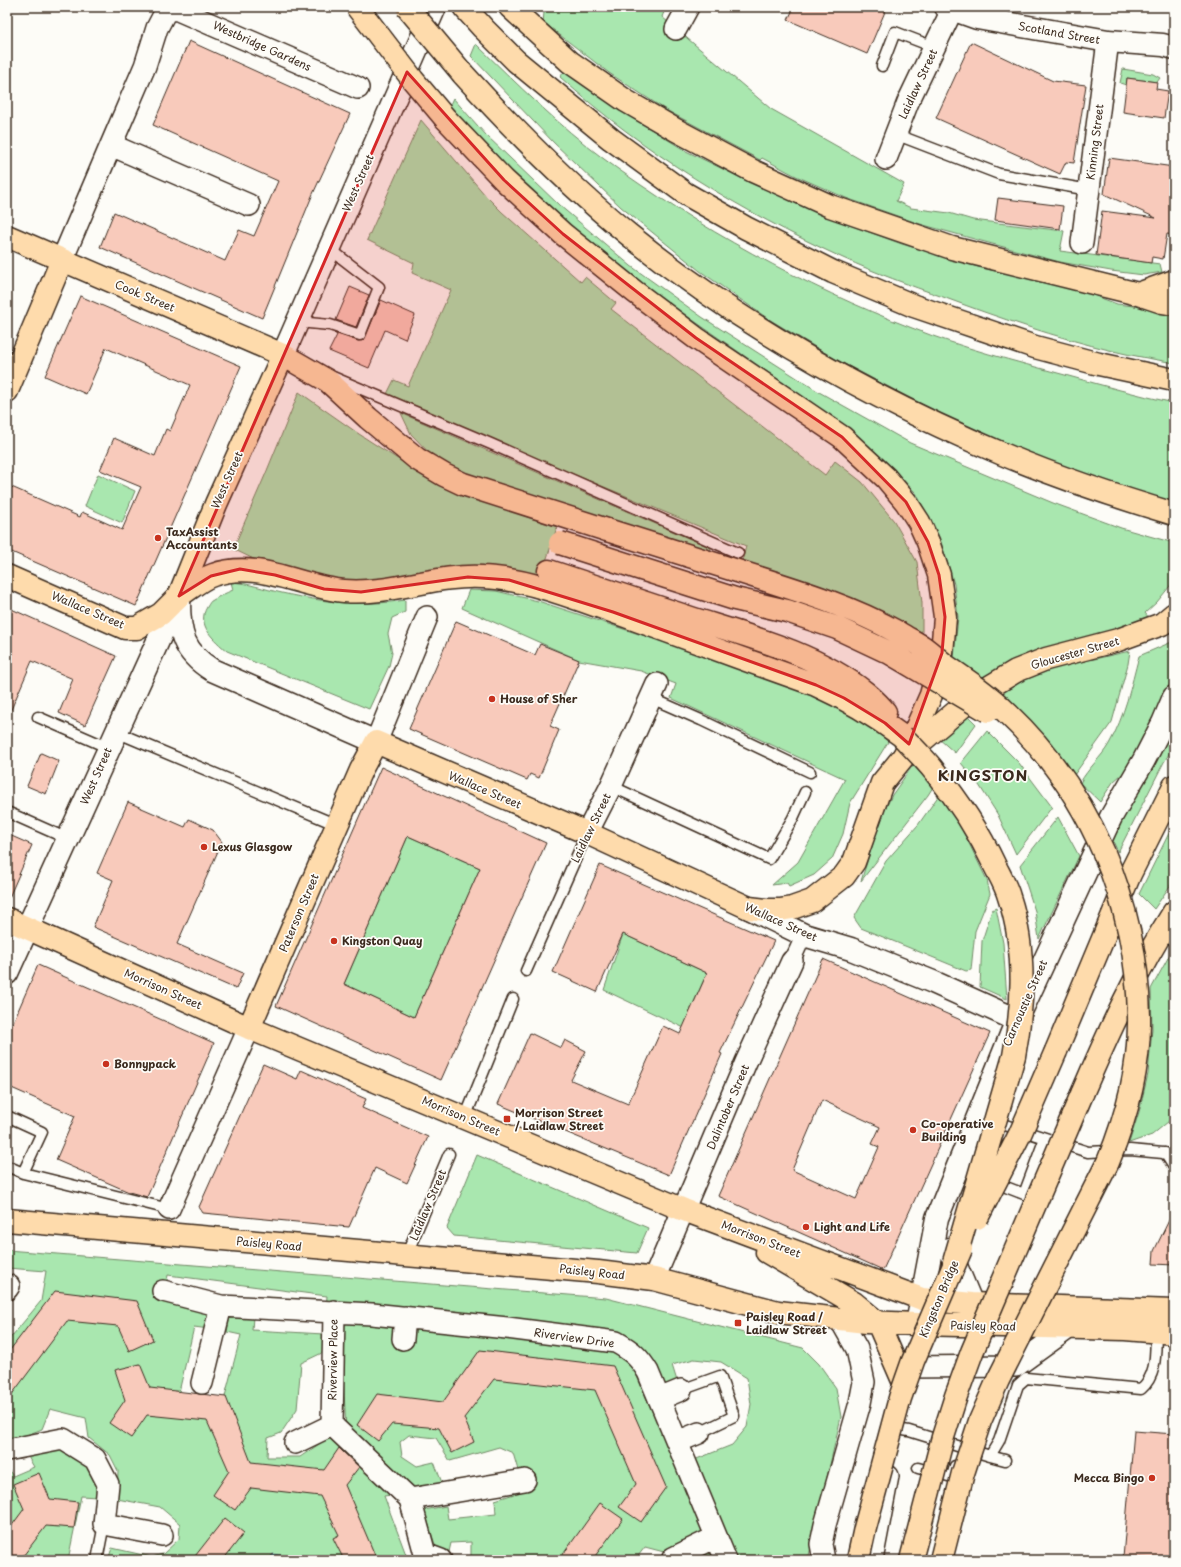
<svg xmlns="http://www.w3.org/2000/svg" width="1181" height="1567" font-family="'Playpen Sans',sans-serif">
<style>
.green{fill:#a9e7af;stroke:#728866;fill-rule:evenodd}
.water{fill:#7cc9db;stroke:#62898f}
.building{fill:#f8cabb;stroke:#3b2a1e;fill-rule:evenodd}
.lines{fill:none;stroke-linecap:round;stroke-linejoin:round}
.service-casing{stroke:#3b2a1e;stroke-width:13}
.pedestrian-casing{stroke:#3b2a1e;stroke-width:18}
.minor-casing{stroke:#3b2a1e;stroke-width:24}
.tertiary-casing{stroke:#3b2a1e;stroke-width:25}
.primary-casing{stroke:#3b2a1e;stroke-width:25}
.motorway-casing{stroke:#3b2a1e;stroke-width:25}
.service{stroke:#fdfcf7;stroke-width:10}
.pedestrian{stroke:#fdfcf7;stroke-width:15}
.minor{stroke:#fdfcf7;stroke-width:21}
.tertiary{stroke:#fdfcf7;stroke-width:22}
.primary{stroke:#fedbac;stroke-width:22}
.motorway{stroke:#fedbac;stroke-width:22}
.motorway-bridge-casing{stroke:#3b2a1e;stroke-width:25;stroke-linecap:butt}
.motorway-bridge{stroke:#fedbac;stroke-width:22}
.marked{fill:#d62828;fill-opacity:0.2;stroke:#d62828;stroke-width:3;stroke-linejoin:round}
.poi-dot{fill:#c8321e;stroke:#fdfcf7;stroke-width:1.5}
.labels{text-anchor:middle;stroke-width:3.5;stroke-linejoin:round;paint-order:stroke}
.street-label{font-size:11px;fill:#3b2a1e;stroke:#fdfcf7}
.poi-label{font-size:11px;font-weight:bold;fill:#3b2a1e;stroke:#fdfcf7;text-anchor:start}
.district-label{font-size:15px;font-weight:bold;letter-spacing:1px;fill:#3b2a1e;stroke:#fdfcf7}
</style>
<rect width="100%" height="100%" fill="#fdfcf7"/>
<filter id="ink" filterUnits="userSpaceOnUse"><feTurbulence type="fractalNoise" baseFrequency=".025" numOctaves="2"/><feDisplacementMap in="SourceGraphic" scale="8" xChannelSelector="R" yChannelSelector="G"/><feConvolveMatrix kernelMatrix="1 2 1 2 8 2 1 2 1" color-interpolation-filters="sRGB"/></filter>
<g filter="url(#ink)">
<path class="green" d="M 540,7 L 666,7 L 662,17 L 771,109 L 904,184 L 896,201 L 911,208 L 949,213 L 973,220 L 1064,231 L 1060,251 L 1160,264 L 1162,272 L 1144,275 L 1111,271 L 1060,262 L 985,242 L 920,224 L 846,198 L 796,176 L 762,158 L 760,160 L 666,110 L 609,73 L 543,22 L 544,13 Z
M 476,44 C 517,84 558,125 604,159 C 699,228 803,286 912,328 C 962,348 1014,361 1065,375 C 1101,385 1137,395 1174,403 L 1174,502 L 1123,487 L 1063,467 L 983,436 L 837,360 L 767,318 L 700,271 L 621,207 L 554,143 L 471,56 Z
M 1123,69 L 1153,74 L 1160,78 L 1157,82 L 1127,78 L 1126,85 L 1120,83 Z
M 564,72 L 628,115 L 686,151 L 745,180 L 825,216 L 902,244 L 978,267 L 1077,289 L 1117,304 L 1174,311 L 1174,363 C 1154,359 1133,356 1113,351 C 1055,337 999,318 943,297 C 909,285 876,273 843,258 C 742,212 643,152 560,77 Z
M 453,98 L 486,135 L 559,205 L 631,266 L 702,317 L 819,392 L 910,443 L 1053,503 L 1121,528 L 1174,543 L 1174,581 L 1157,602 L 1145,613 L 1150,619 L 985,683 L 954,658 L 958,617 L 954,584 L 940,539 L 916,493 L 879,455 L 831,416 L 635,280 L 567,227 L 447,111 Z
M 421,120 L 486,196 L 502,212 L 581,282 L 585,277 L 616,303 L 611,309 L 825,475 L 835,461 L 862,482 L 894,521 L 917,562 L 922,603 L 922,637 L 741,566 L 746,546 L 386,396 L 394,380 L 408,386 L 451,290 L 412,273 L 414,263 L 367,240 Z
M 299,392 L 359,434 L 424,476 L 493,505 L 557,527 L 540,580 L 344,584 L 264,564 L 233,549 L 266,473 Z
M 401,413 L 711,548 L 709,555 L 465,475 L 437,461 L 411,434 Z
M 98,474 L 135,491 L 122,523 L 85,506 Z
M 231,582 C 248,583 264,589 282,593 C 322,602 364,607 405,600 L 405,612 L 392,618 L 388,634 L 392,653 L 389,666 L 369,709 L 227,651 C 214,640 196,625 207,607 C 209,604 210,601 213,600 C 219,596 226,593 233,590 Z
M 469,590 L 496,591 L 538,601 L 804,688 C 833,703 865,718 888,742 L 850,803 L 843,834 L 832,859 L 814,875 L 789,886 L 787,883 L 772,885 L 798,862 L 845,779 L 671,698 L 676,684 L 641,671 L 579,660 L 462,608 Z
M 1174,641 L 1174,673 L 1159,714 L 1130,767 L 1113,782 L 1100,802 L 1080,783 C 1088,768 1101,758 1109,744 C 1125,716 1131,686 1139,656 Z
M 1130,651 L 1128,664 L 1112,722 L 1074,775 C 1052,746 1029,717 1001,693 L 1036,672 Z
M 965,713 L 976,724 L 955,753 L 938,738 Z
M 1174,713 L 1174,746 L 1164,762 L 1118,852 L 1112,839 Z
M 987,731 L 1019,763 L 1052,807 L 1016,854 L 998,815 L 979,785 L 961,763 Z
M 913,765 L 933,787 L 928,795 L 861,881 L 881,818 L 892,795 Z
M 939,795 L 961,827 L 987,880 L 990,894 L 975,931 L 971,970 L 966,971 L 861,928 L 854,918 L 886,861 L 918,825 Z
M 1058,817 L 1079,856 L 1039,939 L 1035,911 L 1020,865 Z
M 1174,823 L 1174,880 L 1154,909 L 1139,894 Z
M 408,836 L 480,868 L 414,1017 L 344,984 Z
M 996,908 L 1003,943 L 1007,999 L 980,987 L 982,941 L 992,910 Z
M 623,934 L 707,973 L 688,1015 L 703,1023 L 697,1034 L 604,990 Z
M 1174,947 L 1174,1117 L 1152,1135 L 1129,1143 L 1139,1112 L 1148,1074 L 1152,1029 L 1151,989 Z
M 477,1155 L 648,1228 L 637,1253 L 454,1236 L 447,1228 Z
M 7,1250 L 606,1298 L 803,1348 L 819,1364 L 836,1388 L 841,1417 L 808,1560 L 690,1560 L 687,1556 L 721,1540 L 689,1462 L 732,1445 L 747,1427 L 751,1404 L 747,1378 L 721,1362 L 694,1359 L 672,1365 L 677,1381 L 661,1389 L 636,1346 L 602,1340 L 601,1348 L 612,1349 L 629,1358 L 705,1533 L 664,1552 L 645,1547 L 635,1560 L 475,1560 L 471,1557 L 471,1542 L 451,1543 L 449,1552 L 437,1551 L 424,1510 L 446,1506 L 448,1519 L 496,1514 L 495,1500 L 524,1491 L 513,1453 L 499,1447 L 450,1461 L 436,1438 L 409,1435 L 400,1442 L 402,1456 L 417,1466 L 434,1462 L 444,1488 L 384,1496 L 408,1560 L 108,1560 L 112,1548 L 152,1557 L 163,1554 L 179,1539 L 180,1524 L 160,1507 L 117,1499 L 118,1471 L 110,1455 L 89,1438 L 86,1418 L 50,1409 L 42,1429 L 7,1443 L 7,1342 L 41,1301 L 46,1271 L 7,1268 ZM 168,1275 L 327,1296 L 324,1334 L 252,1330 L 253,1317 L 230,1316 L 227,1332 L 241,1335 L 224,1400 L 179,1392 L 194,1327 L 209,1329 L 215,1311 L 164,1298 ZM 324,1352 L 342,1352 L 346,1430 L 325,1440 L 300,1457 L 267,1457 L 268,1438 L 281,1433 L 297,1409 L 301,1363 Z
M 52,1448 L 71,1451 L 90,1466 L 99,1486 L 97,1497 L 81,1496 L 68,1560 L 7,1560 L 7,1525 L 9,1525 L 12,1502 L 7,1501 L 7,1468 L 13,1476 L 34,1467 L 27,1455 Z"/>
<path class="water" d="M 273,1554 L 310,1560 L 268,1560 Z"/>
<path class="building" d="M 794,7 L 887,7 L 867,54 L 788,20 Z
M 189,41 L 350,114 L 312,196 L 262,318 L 100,247 L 114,212 L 225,261 L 239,230 L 254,236 L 278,181 L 153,125 Z
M 971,42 L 1053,81 L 1086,85 L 1074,163 L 1066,162 L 1060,174 L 936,118 Z
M 1127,78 L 1157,82 L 1156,89 L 1168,91 L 1164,118 L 1123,112 Z
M 1109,158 L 1174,167 L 1174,235 L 1167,234 L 1163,259 L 1152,257 L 1151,263 L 1096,255 L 1102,211 L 1156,218 L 1104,194 Z
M 998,198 L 1063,206 L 1060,229 L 995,220 Z
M 350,287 L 369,295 L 356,327 L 336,320 Z
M 80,296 L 241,366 L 136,606 L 7,550 L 7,485 L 80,517 L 82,512 L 122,530 L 141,487 L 100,470 L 114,438 L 155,456 L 166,429 L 170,431 L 190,385 L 106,348 L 86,394 L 45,376 Z
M 381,300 L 415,315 L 405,339 L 385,330 L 369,368 L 329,351 L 337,335 L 334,333 L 358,341 L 364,340 Z
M 7,607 L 116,656 L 85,725 L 59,713 L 73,679 L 32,661 L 7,719 Z
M 456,621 L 535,655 L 540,644 L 579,660 L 550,726 L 559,730 L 539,778 L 530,774 L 527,780 L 409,729 Z
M 41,753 L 59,761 L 46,794 L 27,786 Z
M 381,767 L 546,843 L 441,1080 L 276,1006 ZM 408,836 L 480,868 L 414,1017 L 344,984 Z
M 128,802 L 185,827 L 189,819 L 213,830 L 222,842 L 177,944 L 243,973 L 236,989 L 93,927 L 113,880 L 97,873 Z
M 7,834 L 32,845 L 7,902 Z
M 600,865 L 774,941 L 720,1053 L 722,1054 L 669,1175 L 498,1104 L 530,1033 L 561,1048 L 565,1040 L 586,1051 L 571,1080 L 628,1104 L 663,1026 L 680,1034 L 707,973 L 623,934 L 597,992 L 553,972 Z
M 823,959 L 990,1033 L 883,1270 L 718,1196 ZM 822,1100 L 880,1127 L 872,1144 L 879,1147 L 856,1199 L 792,1170 Z
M 38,965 L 214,1043 L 147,1197 L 129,1192 L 56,1160 L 75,1116 L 7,1086 L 7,1036 Z
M 263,1064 L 297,1079 L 301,1070 L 366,1099 L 362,1108 L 428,1137 L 407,1183 L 375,1168 L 349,1227 L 203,1213 L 199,1207 Z
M 1174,1210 L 1174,1265 L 1153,1264 L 1154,1251 Z
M 55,1291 L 137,1301 L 153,1340 L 129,1351 L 118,1326 L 67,1321 L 7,1401 L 7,1354 Z
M 480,1350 L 613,1366 L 666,1487 L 641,1522 L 619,1507 L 636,1484 L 595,1390 L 494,1379 L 464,1418 L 474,1442 L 452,1453 L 439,1428 L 392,1424 L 378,1441 L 357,1425 L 377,1394 L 443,1402 Z
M 140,1364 L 150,1388 L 226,1397 L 251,1462 L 324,1470 L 339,1448 L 359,1467 L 345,1485 L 377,1560 L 344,1560 L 333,1538 L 339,1535 L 320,1496 L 251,1488 L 235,1510 L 213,1495 L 229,1471 L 207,1421 L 147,1415 L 131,1438 L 109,1423 L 125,1400 L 115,1370 Z
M 1134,1431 L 1174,1434 L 1174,1560 L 1123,1557 Z
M 39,1473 L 50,1499 L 78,1502 L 74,1528 L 46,1526 L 20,1560 L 7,1560 L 7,1532 L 24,1509 L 13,1484 Z
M 600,1503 L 623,1519 L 592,1560 L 559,1560 Z
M 225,1518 L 244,1533 L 223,1560 L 192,1560 Z"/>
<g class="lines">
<g class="service-casing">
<path id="service" d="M 882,66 L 895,32 L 934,47
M 895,134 L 999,174 L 1089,190
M 298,322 L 330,325 L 360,335 L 379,287 L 330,249
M 333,377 L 491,444 L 738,553
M 651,698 L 701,720 L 810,772
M 38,717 L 109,748
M 116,732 L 337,825
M 611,786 L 769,859 L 793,818 L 805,792
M 7,812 L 68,839
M 526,971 L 587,833
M 7,1116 L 42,1132 L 23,1173 L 7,1166
M 465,1118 L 513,999
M 993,1121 L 1088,1152 L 1130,1150 L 1174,1154
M 1165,1153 L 1174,1167
M 957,1168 L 1024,1194 L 1045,1138
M 23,1173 L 169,1209
M 406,1256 L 449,1154
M 681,1390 L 720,1376 L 734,1416 L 699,1433
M 897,1429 L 909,1431 L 990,1456 L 999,1441 L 1018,1385 L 1026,1378 L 1141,1389 C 1158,1374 1155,1352 1156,1330
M 990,1456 L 1005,1460
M 918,1468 L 952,1477 L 955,1466
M 97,1560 L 104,1524"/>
</g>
<g class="pedestrian-casing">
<path id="pedestrian" d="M 792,961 L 804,935"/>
</g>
<g class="minor-casing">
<path id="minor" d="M 676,29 L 688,7
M 111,145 L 249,205
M 886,159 L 908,102 L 952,10
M 1082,243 L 1108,41
M 62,260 L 111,145 L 145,66 L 157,28 L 167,9 L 178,10 L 358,88
M 376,742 L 427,617
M 587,833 L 611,786 L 657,684
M 169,1209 L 249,1028
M 654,1279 L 746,1062 L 792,961
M 7,1285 L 9,1286 L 7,1289
M 163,1291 L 221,1306 L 372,1314 L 507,1328 L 616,1342 C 632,1351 639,1357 648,1372 L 726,1560
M 334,1311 L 332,1425 L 410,1499 L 425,1554 L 441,1560
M 403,1339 L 405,1317
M 909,1367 L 1016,1366 L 1070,1327
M 202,1383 L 221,1306
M 659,1399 L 681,1390
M 677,1442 L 699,1433
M 295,1443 L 332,1425
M 7,1450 L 63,1439 L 95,1459 L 108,1484 L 104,1524 L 162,1535
M 410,1499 L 525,1480
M 673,1558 L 716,1537
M 824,1560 L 821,1544 L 825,1525 L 860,1403 L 864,1382 L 857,1349 L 840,1319
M 872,1560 L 888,1476"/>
</g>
<g class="tertiary-casing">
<path id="tertiary" d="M 946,7 L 977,18 L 1108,41 L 1163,45 L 1174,48
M 283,355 L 435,7
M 179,601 C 179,633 183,652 212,670 L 376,742
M 749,908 L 804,935 L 851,949 L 933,982 L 1017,1020
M 7,973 L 178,597
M 949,1249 L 972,1304
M 917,1324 L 937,1218 L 1017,1020 L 1111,817 L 1144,760 L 1163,723 L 1174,697"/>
</g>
<g class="primary-casing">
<path id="primary" d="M 7,236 L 283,355 L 216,504 L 179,596 L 161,614 L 137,628 L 125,628 L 7,576
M 7,391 L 62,260
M 7,919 L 249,1028 L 684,1210 L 922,1299 L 972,1304 L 1174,1311
M 249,1028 L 361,770 L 376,742 L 587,833 L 749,908 L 766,910 L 780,910 L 792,908 L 812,901 L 844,876 L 854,862 L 882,783 L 904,756 L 976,695 L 1016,671 L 1046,659 L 1118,640 L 1162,624 L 1174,614
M 7,1220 L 598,1272 L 654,1279 L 778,1312 L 866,1322 L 917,1324 L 1125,1329 L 1174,1333
M 767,1252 L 854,1303 L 878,1323 L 904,1383"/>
</g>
<g class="motorway-casing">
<path id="motorway" d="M 464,7 L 483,28 L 516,61 L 611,139 L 686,194 L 746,228 L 833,272 L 914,306 L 1035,347 L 1099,364 L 1174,380
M 510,7 L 570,62 L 626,101 L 676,130 L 753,171 L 830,206 L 952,248 L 1138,294 L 1162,302 L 1174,304
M 463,74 C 515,131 568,185 628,234 C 740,325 873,399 1005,455 C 1060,478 1117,497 1174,514
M 445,118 L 504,180 L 563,234 L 635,292 L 696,338 L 842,437 L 886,478 L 906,502 L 919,522 L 928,542 L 939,575 L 945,617 L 942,653 L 931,695 L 904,756
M 1138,294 L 1174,281
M 283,355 L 328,381 L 368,418 L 417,459 L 444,475 L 463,484 L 607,530
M 549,571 C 595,586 642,602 688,617 C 748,636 816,653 866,693 C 873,699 880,705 885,712
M 179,596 C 190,589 201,579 213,575 C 258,559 300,587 344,591 C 391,595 436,574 483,577 C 531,579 585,602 631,618 C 693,641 754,663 816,685 C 847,699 875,716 902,736
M 1056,1051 L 1130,874 L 1174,786
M 1082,1094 C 1109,1031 1137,970 1174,912"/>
</g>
<use href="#service" class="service"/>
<use href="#pedestrian" class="pedestrian"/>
<use href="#minor" class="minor"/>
<use href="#tertiary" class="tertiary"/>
<use href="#primary" class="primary"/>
<use href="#motorway" class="motorway"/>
<g class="motorway-bridge-casing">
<path id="motorway-bridge" d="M 357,7 L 413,80 L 445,118
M 407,7 L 463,74
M 607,530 C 655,545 703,560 750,575 C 801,591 852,607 899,633 C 907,638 915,642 923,647 C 931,653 938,659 945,665 C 967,680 989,695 1008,714 C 1090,792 1137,903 1139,1016 C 1140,1066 1127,1116 1108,1162 L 998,1380 L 980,1421 L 963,1473 L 941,1560
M 560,543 L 735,599 L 787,611 L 837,628 L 890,653 L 988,711
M 902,736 C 913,748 925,759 935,772 C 959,801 979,832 995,866 C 1000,876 1006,886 1009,897 C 1026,948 1024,1003 1014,1056 L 954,1262
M 977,1218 L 1020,1134 L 1056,1051
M 858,1560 L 865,1528 L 900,1398 L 913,1361 L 961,1249
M 911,1560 L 943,1437 L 956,1396 L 972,1352 L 1082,1094"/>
</g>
<use href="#motorway-bridge" class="motorway-bridge"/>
</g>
</g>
<path class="marked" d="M 407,72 L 504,180 L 563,234 L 696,338 L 842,437 L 906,502 L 928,542 L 939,575 L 945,617 L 942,653 L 909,744 L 885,723 L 844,698 L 816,685 L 613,612 L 509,580 L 468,577 L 361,592 L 324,589 L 275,575 L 240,569 L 211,576 L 179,596 Z"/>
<g class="poi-dot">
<circle cx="158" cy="538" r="4"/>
<circle cx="492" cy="699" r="4"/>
<circle cx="204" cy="847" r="4"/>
<circle cx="334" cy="941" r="4"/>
<circle cx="106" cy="1064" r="4"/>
<rect x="503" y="1115" width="8" height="8" rx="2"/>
<circle cx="913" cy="1130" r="4"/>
<circle cx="806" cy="1227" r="4"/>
<rect x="734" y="1319" width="8" height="8" rx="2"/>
<circle cx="1152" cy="1478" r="4"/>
</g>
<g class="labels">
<g class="street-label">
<text transform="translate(1059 33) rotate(10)" y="4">Scotland Street</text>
<text transform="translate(262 46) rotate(24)" y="4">Westbridge Gardens</text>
<text transform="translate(918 84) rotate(-65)" y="4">Laidlaw Street</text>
<text transform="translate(1095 142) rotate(-83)" y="4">Kinning Street</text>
<text transform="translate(358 183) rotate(-66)" y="4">West Street</text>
<text transform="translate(145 296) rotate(23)" y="4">Cook Street</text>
<text transform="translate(227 480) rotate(-66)" y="4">West Street</text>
<text transform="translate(88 610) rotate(23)" y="4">Wallace Street</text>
<text transform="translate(1075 653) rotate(-16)" y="4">Gloucester Street</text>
<text transform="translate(96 776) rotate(-66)" y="4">West Street</text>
<text transform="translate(485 790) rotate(23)" y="4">Wallace Street</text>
<text transform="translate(591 828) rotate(-64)" y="4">Laidlaw Street</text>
<text transform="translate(299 913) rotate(-67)" y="4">Paterson Street</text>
<text transform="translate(781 922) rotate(24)" y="4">Wallace Street</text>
<text transform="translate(163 989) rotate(24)" y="4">Morrison Street</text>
<text transform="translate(1025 1003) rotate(-66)" y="4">Carnoustie Street</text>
<text transform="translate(728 1107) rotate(-67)" y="4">Dalintober Street</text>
<text transform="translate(461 1116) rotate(23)" y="4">Morrison Street</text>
<text transform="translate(428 1205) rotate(-67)" y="4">Laidlaw Street</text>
<text transform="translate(761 1239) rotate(21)" y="4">Morrison Street</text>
<text transform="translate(269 1244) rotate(5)" y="4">Paisley Road</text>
<text transform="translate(592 1272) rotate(6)" y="4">Paisley Road</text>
<text transform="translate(939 1299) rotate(-67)" y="4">Kingston Bridge</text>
<text transform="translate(983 1326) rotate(1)" y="4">Paisley Road</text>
<text transform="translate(574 1338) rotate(8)" y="4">Riverview Drive</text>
<text transform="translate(333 1360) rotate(-89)" y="4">Riverview Place</text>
</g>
<g class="poi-label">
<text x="166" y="536">TaxAssist<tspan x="166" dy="13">Accountants</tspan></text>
<text x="500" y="703">House of Sher</text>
<text x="212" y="851">Lexus Glasgow</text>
<text x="342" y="945">Kingston Quay</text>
<text x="114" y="1068">Bonnypack</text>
<text x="515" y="1117">Morrison Street<tspan x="515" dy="13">/ Laidlaw Street</tspan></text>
<text x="921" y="1128">Co-operative<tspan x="921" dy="13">Building</tspan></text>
<text x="814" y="1231">Light and Life</text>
<text x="746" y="1321">Paisley Road /<tspan x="746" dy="13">Laidlaw Street</tspan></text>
<text x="1144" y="1482" text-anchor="end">Mecca Bingo</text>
</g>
<g class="district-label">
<text x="983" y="781">KINGSTON</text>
</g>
</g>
<rect width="1181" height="1567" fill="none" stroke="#fdfcf7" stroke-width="24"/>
<rect x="12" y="12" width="1157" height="1543" fill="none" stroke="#3b2a1e" stroke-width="1.5" filter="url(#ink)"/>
</svg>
